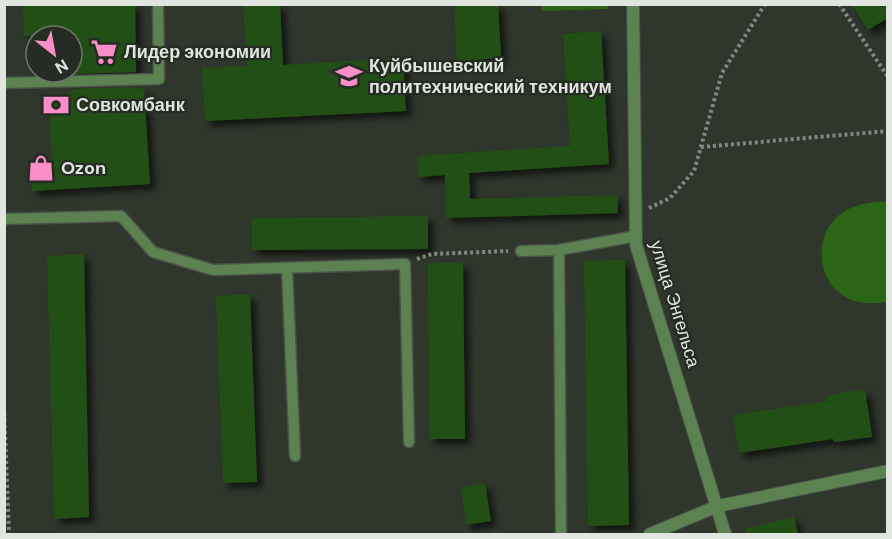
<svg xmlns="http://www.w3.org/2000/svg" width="892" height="539" font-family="'DM Sans',sans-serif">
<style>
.green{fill:#2c6515}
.building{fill:#244f13;filter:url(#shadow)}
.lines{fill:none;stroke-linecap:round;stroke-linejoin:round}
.service-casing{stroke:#4b5249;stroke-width:13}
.minor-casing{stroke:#4b5249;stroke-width:14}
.path{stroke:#828880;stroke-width:4;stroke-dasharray:3 3;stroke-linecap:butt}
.service{stroke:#5d8251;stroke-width:10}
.minor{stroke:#5d8251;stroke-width:12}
.labels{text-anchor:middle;stroke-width:4.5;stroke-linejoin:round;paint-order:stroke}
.poi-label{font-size:18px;font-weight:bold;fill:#e0e5df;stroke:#252c23;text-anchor:start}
.street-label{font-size:18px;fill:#e0e5df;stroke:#252c23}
</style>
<defs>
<filter id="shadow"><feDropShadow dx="5.5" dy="5.5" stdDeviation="3" flood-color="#0009"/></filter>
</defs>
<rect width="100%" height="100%" fill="#2f362c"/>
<path class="green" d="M 541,5 L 608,5 L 608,9 L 542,11 Z
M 887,201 L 887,302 C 874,304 859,304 847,298 C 811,279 814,223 851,208 C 862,203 875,202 887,201 Z"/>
<path class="building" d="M 23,4 L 135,4 L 136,72 L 72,74 L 72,36 L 24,36 Z
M 243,4 L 280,4 L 283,65 L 403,58 L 406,111 L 205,121 L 202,68 L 247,66 Z
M 454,4 L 498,4 L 501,58 L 457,61 Z
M 851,4 L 888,4 L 888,18 L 868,30 Z
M 601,31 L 609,164 L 469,173 L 470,199 L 617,195 L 618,213 L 446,218 L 445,175 L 418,177 L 417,156 L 570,146 L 563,34 Z
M 136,87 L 136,89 L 144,88 L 150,184 L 32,191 L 30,162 L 52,161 L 48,95 L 72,93 L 72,89 Z
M 428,216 L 428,249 L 252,250 L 252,218 Z
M 84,254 L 89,517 L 54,519 L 47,256 Z
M 625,260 L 629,525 L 588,526 L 584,261 Z
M 428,263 L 463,263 L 465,439 L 429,439 Z
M 250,294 L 257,482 L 223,483 L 216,296 Z
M 865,389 L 872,437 L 834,442 L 833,439 L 739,453 L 733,415 L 828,401 L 827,395 Z
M 485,483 L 491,521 L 466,525 L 461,487 Z
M 794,517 L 798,534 L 746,534 L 745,529 Z"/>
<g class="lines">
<g class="service-casing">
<path id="service" d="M 4,83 L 159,79 L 158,4
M 4,219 L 121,216 L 153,252 L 213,270 L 405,264 L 409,442
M 521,251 L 559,250
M 287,268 L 295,456
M 561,534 L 559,250 L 636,236"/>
</g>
<g class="minor-casing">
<path id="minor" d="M 633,4 L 636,245 L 725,534
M 650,534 L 718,506 L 888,471"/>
</g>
<path class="path" d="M 839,4 L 888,77
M 701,147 L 888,131
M 649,208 L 670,198 L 694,171 L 722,73 L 765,4
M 417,259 L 432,254 L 508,251
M 4,407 L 9,534"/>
<use href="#service" class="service"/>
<use href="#minor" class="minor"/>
</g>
<defs>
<g id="supermarket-bare" transform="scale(2.07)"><path d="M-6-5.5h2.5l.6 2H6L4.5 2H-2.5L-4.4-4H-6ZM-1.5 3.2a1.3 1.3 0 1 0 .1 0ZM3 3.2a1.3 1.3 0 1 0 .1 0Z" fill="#fa8fc7" stroke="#252c23" stroke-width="2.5" paint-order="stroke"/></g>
<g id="university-bare" transform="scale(2.07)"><path d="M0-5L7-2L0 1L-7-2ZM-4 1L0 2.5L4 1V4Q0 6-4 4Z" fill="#fa8fc7" stroke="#252c23" stroke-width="2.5" paint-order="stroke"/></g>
<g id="bank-bare" transform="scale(2.07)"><path d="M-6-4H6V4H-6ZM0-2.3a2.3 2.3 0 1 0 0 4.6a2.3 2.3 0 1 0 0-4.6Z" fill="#fa8fc7" stroke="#252c23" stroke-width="2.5" paint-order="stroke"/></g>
<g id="shop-bare" transform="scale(2.07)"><path d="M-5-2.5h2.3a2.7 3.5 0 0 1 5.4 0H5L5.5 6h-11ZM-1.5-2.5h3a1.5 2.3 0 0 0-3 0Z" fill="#fa8fc7" stroke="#252c23" stroke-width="2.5" paint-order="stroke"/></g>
</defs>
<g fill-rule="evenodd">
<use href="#supermarket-bare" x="104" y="52"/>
<use href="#university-bare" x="349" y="76"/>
<use href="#bank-bare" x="56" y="105"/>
<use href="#shop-bare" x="41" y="168"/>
</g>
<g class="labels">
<g class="poi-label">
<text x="124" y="58">Лидер экономии</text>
<text x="369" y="72">Куйбышевский<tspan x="369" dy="21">политехнический техникум</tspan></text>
<text x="76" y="111">Совкомбанк</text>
<text x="61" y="174">Ozon</text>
</g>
<g class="street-label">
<text transform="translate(675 304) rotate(73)" y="6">улица Энгельса</text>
</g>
</g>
<rect width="892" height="539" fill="none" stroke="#e0e5df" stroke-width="12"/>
<g transform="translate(54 54) rotate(149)"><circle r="28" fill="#252c23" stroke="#70766e" stroke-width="1.5"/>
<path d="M0-4.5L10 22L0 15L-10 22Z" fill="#fa8fc7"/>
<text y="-9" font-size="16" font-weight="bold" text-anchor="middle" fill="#e0e5df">N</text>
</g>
</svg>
